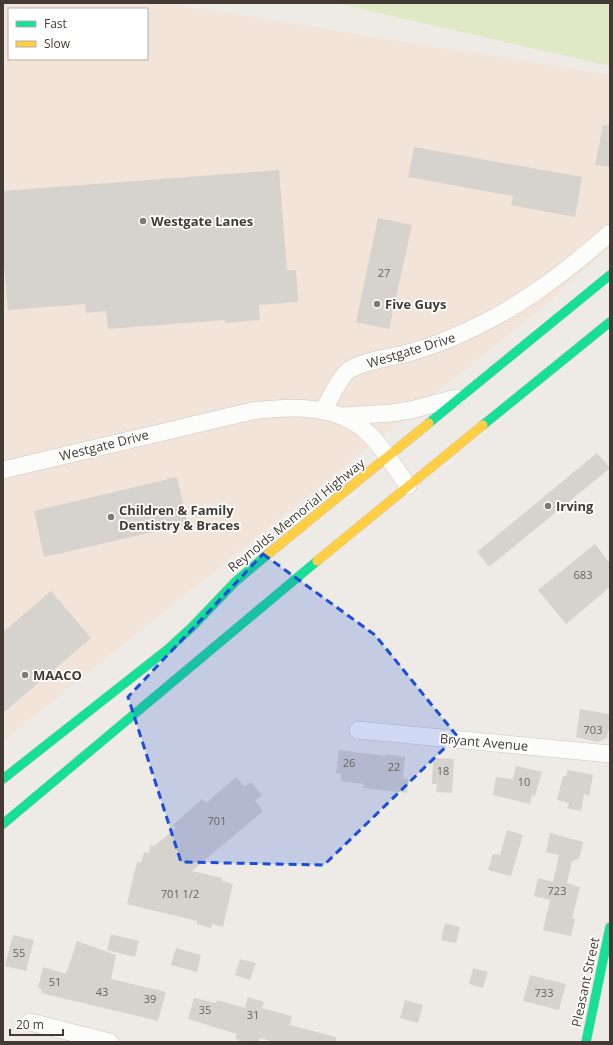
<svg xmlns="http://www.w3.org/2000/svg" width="613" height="1045" font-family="'Open Sans',sans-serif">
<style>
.commercial{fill:#f2e4d8;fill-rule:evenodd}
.green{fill:#dfe9c6}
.building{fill:#d6d2cd}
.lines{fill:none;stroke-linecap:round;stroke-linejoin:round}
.street-casing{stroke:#cbc7c2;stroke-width:18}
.fast-casing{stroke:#cdc7bd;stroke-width:10}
.slow-casing{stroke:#cdc7bd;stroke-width:10}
.street{stroke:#fcfcfb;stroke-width:17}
.fast{stroke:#16e098;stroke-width:9}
.slow{stroke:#ffcf43;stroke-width:9}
.marked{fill:#1d4ed8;fill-opacity:0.2;stroke:#1d4ed8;stroke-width:3;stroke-dasharray:8 5;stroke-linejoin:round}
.poi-dot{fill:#7f7972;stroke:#fff;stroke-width:1.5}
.labels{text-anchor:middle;stroke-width:3.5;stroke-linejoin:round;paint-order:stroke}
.number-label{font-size:11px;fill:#69625b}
.poi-label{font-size:13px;font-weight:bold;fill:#433b33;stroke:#fff;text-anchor:start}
.street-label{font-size:13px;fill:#433b33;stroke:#fff}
</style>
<rect width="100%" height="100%" fill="#eeebe6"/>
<path class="commercial" d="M 3,3 L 165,3 L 610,75 L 610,247 L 550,301 L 3,741 ZM 9,9 L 147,9 L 147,59 L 9,59 Z"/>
<path class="green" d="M 335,3 L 610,3 L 610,66 Z"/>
<path class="building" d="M 603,125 L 610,126 L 610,167 L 595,165 Z
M 414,147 L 582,177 L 575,217 L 511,205 L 513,196 L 408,177 Z
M 279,170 L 287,270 L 296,270 L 298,302 L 259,305 L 260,320 L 225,323 L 225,320 L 108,329 L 106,311 L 86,313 L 85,304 L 8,310 L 3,252 L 3,191 Z
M 378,218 L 412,225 L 389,329 L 356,322 Z
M 597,453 L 610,468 L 489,567 L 477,552 Z
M 177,477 L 188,524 L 44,557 L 34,511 Z
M 595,544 L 610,563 L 610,587 L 566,624 L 538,590 Z
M 51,591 L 91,638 L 3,713 L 3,632 Z
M 580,709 L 610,714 L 610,723 L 607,738 L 598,742 L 576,737 Z
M 339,750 L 386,756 L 386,754 L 405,757 L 403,778 L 408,779 L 407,793 L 363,788 L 364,784 L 341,781 L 341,774 L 336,773 Z
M 433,758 L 454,759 L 452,793 L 436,792 L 437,784 L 432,784 Z
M 516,766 L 542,772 L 535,796 L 532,795 L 530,804 L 493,795 L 496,777 L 513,779 Z
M 568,770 L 593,775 L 589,796 L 584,794 L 581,811 L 567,808 L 569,803 L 557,800 L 563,776 L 566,776 Z
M 236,777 L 245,787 L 251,782 L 262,795 L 255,801 L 263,811 L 192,871 L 222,878 L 222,881 L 233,884 L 223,927 L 212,924 L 211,928 L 196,924 L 197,921 L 127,904 L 137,862 L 141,863 L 144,852 L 149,853 L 150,845 L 154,846 L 176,828 L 173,825 L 202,799 L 206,803 Z
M 507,830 L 523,835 L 511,876 L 488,870 L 493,854 L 500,855 Z
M 550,833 L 583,842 L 579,859 L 572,861 L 567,883 L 580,887 L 572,918 L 575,919 L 571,936 L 543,930 L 550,900 L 534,896 L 538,878 L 553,882 L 559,855 L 546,852 Z
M 445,923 L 460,927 L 456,943 L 441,940 Z
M 111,934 L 139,941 L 135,957 L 107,950 Z
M 13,935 L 34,940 L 26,971 L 5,966 Z
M 77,941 L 116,955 L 111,979 L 166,992 L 158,1021 L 41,993 L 42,989 L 38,988 L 43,967 L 66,974 Z
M 176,948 L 201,955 L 197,972 L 171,965 Z
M 240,959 L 256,963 L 250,980 L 235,975 Z
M 473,968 L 488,972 L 483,988 L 469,984 Z
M 530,975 L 566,984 L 559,1010 L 523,1001 Z
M 248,997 L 264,1002 L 262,1008 L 292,1016 L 290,1025 L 336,1037 L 336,1042 L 275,1042 L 260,1038 L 259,1042 L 244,1042 L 235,1039 L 237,1034 L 188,1019 L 194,998 L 216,1003 L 217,1000 L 245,1008 Z
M 405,1000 L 423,1005 L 418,1023 L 400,1018 Z"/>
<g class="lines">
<g class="street-casing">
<path id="street" d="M 323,411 C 329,401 340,376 349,370 C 366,360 389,358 408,353 C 422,349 437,344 451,338 C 511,314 561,276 610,233
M 343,416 L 392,413 L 411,410 L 456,398
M 3,470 L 252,411 C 291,406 339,404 369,434 C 384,448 396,470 408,486
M 358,730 L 610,754
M 30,1022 L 110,1042"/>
</g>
<g class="fast-casing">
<path id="fast" d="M 429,423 L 610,275
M 483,425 L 610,322
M 3,779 L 168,649 L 192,627 L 235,582 L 268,554
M 3,824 L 317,561
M 586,1042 L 610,927"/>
</g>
<g class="slow-casing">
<path id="slow" d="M 268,554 L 429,423
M 317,561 L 483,425"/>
</g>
<use href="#street" class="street"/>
<use href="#fast" class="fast"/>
<use href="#slow" class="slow"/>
</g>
<path class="marked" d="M 263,554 L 375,635 L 457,736 L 324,865 L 181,862 L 128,697 Z"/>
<g class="poi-dot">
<circle cx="143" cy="221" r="4"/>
<circle cx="377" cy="304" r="4"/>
<circle cx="548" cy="506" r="4"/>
<circle cx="111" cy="517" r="4"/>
<circle cx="25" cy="675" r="4"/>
</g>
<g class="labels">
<g class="number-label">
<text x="384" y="277">27</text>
<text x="583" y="579">683</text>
<text x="593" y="734">703</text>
<text x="349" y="767">26</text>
<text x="394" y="771">22</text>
<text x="443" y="775">18</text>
<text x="524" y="786">10</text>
<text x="217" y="825">701</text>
<text x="557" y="895">723</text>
<text x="180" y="898">701 1/2</text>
<text x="19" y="957">55</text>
<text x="55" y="986">51</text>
<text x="102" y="996">43</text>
<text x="544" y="997">733</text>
<text x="150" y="1003">39</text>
<text x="205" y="1014">35</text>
<text x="253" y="1019">31</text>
</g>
<g class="poi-label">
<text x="151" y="226">Westgate Lanes</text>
<text x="385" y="309">Five Guys</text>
<text x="556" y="511">Irving</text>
<text x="119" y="515">Children &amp; Family<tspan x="119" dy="15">Dentistry &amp; Braces</tspan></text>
<text x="33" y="680">MAACO</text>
</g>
<g class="street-label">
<text transform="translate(411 350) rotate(-17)" y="5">Westgate Drive</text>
<text transform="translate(104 445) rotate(-14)" y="5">Westgate Drive</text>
<text transform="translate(296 515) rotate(-39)" y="5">Reynolds Memorial Highway</text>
<text transform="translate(484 742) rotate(5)" y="5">Bryant Avenue</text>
<text transform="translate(585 982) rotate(-78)" y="5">Pleasant Street</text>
</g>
</g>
<rect width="613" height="1045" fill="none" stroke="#433b33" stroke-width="8"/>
<rect x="8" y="8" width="140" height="52" fill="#ffffff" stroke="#b4b1ad"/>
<rect x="16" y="21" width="20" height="6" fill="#16e098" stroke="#b4b1ad"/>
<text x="44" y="28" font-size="12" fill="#433b33">Fast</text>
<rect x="16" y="41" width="20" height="6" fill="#ffcf43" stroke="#b4b1ad"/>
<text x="44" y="48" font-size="12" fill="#433b33">Slow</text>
<path d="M10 1029v6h53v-6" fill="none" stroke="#433b33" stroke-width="2"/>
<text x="16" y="1029" font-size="12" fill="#433b33" stroke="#ffffff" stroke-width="3" paint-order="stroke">20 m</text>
</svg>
